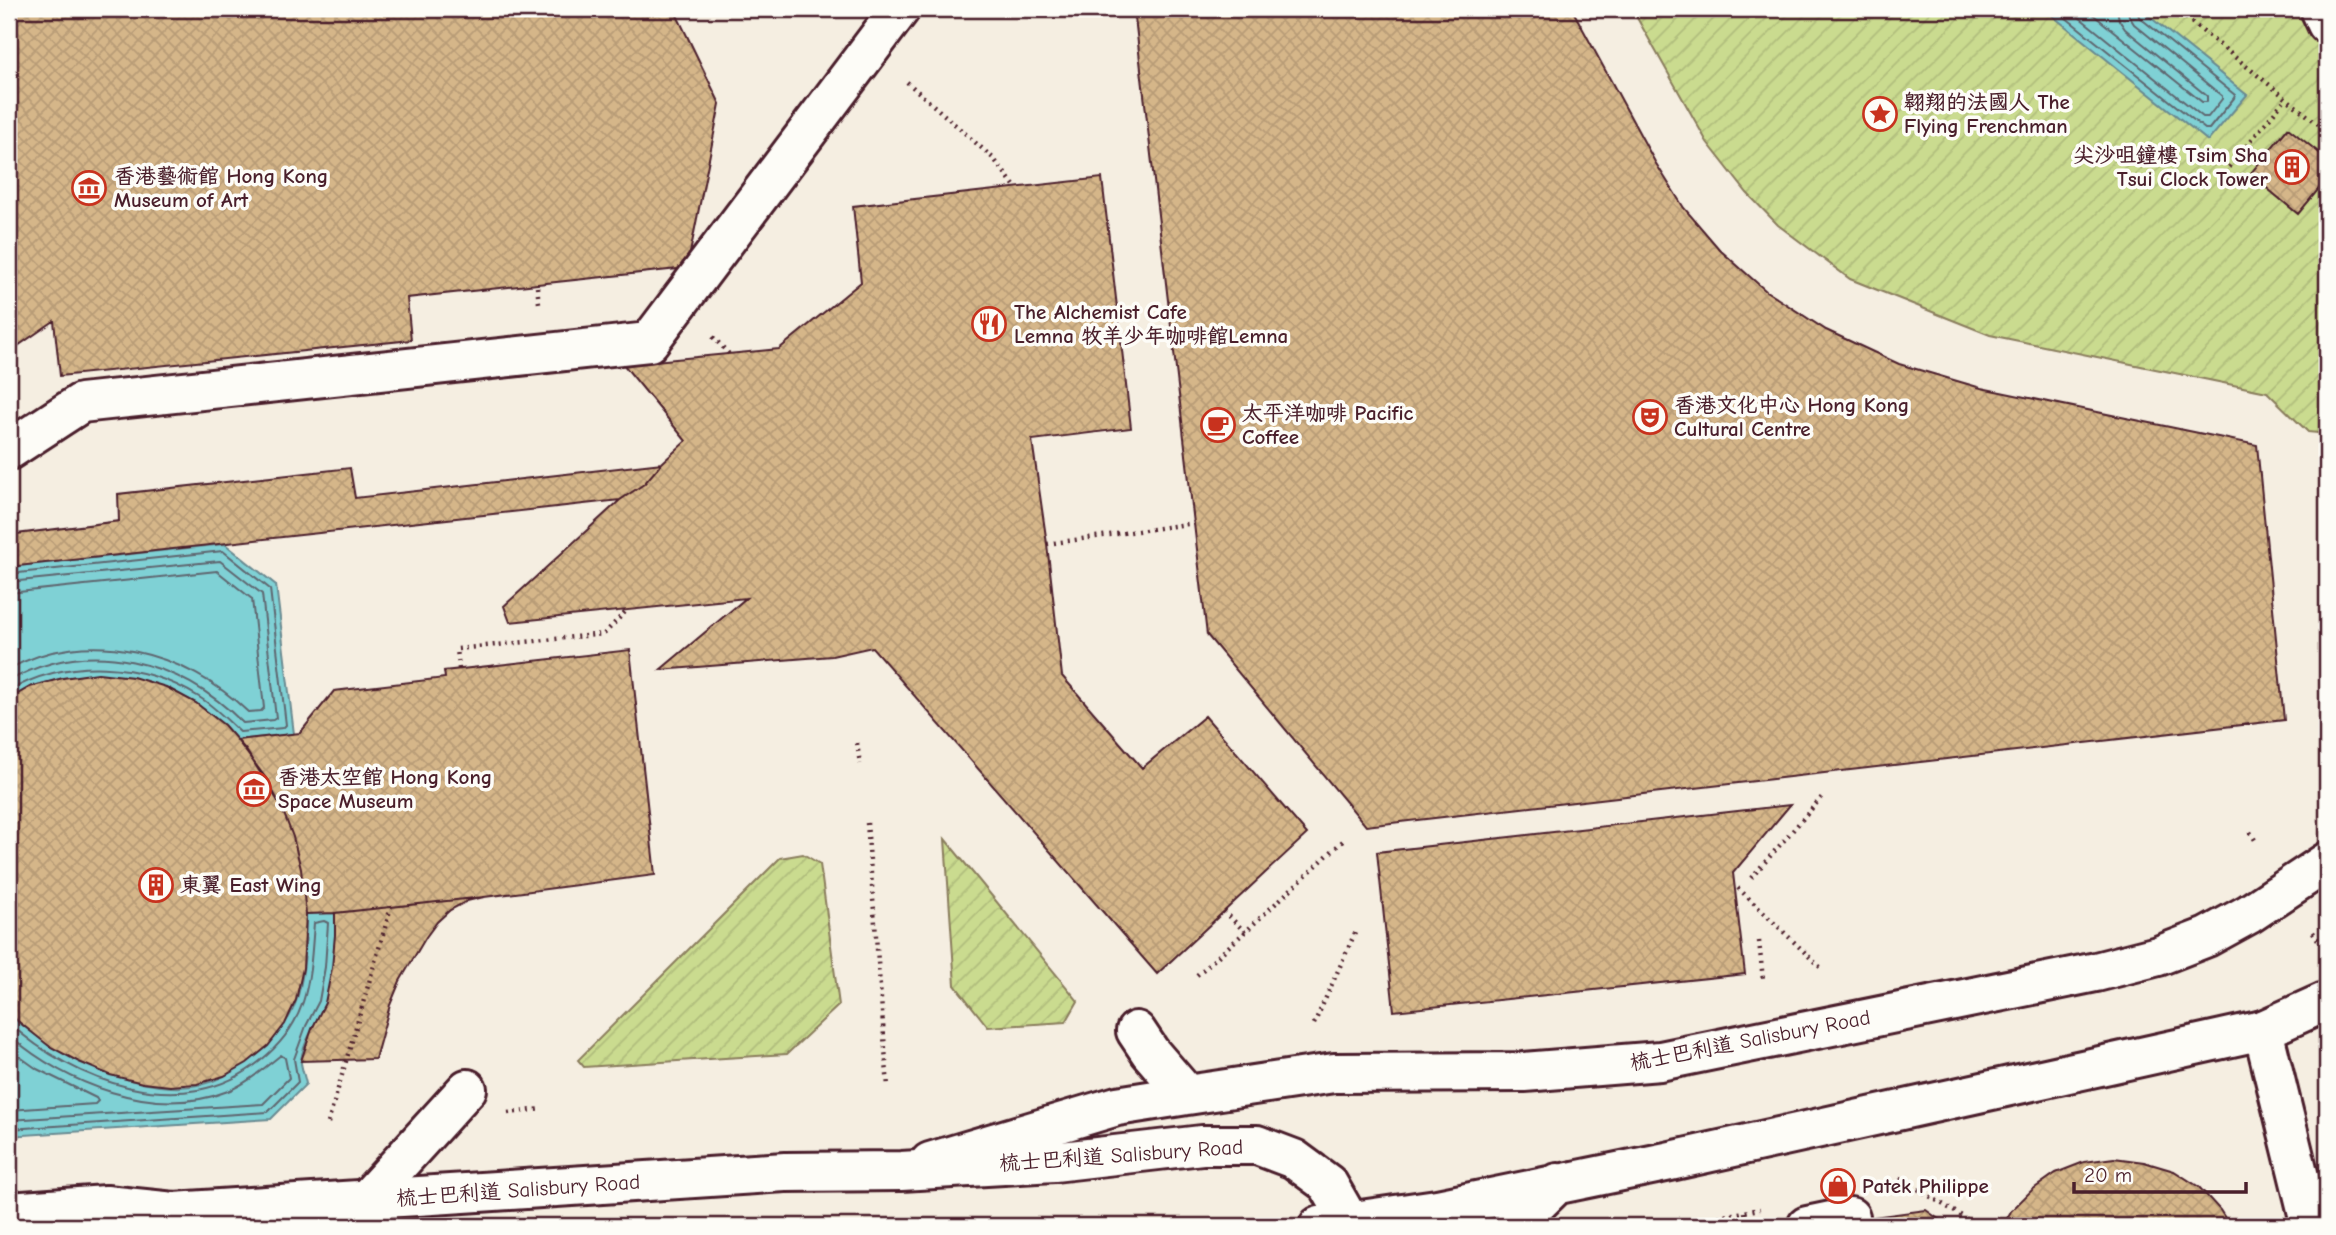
<svg xmlns="http://www.w3.org/2000/svg" width="2336" height="1235" font-family="'Comic Neue','LXGW WenKai TC',sans-serif">
<style>
.garden{fill:url(#garden-furrows);stroke:#8a7d5d;stroke-width:2}
.water{fill:#7fd1d5;stroke:#6a8a91;stroke-width:2}
.lines{fill:none;stroke-linecap:round;stroke-linejoin:round}
.shore{stroke:#5f666f;stroke-width:2}
.building{fill:url(#building-cross-hatch);stroke:#4a1f2b;stroke-width:2}
.minor-casing{stroke:#4a1f2b;stroke-width:44}
.major-casing{stroke:#4a1f2b;stroke-width:44}
.path{stroke:#4a1f2b;stroke-width:4.5;stroke-dasharray:2 5;stroke-linecap:butt}
.minor{stroke:#fdfcf7;stroke-width:38}
.major{stroke:#fdfcf7;stroke-width:38}
.path-bridge{stroke:#4a1f2b;stroke-width:4.5;stroke-dasharray:2 5;stroke-linecap:butt}
.labels{text-anchor:middle;stroke-width:7;stroke-linejoin:round;paint-order:stroke}
.poi-label{font-size:21px;font-weight:bold;fill:#4a1f2b;stroke:#fdfcf7;text-anchor:start}
.street-label{font-size:21px;fill:#4a1f2b;stroke:#fdfcf7}
</style>
<defs>
<pattern id="garden-furrows" width="10" height="10" patternUnits="userSpaceOnUse" patternTransform="scale(1.75)"><rect width="10" height="10" fill="#cadb8f"/><path d="M-1 1l2-2M0 10L10 0M9 11l2-2" fill="none" stroke="#afbc7c"/></pattern>
<pattern id="building-cross-hatch" width="8" height="8" patternUnits="userSpaceOnUse" patternTransform="scale(1.75)"><rect width="8" height="8" fill="#d5b689"/><path d="M0 0l8 8M0 8l8-8" fill="none" stroke="#b89c76"/></pattern>
</defs>
<rect width="100%" height="100%" fill="#f5eee1"/>
<filter id="ink" filterUnits="userSpaceOnUse"><feTurbulence type="fractalNoise" baseFrequency=".0143" numOctaves="2"/><feDisplacementMap in="SourceGraphic" scale="14" xChannelSelector="R" yChannelSelector="G"/><feConvolveMatrix kernelMatrix="1 2 1 2 8 2 1 2 1" color-interpolation-filters="sRGB"/></filter>
<g filter="url(#ink)">
<path class="garden" d="M 1632,9 L 2327,9 L 2327,434 L 2308,432 L 2267,392 L 1990,335 L 1850,279 L 1778,225 L 1747,193 L 1707,142 Z
M 945,839 L 1078,1001 L 1066,1022 L 988,1027 L 955,985 Z
M 803,854 L 820,864 L 839,1005 L 787,1054 L 584,1067 L 578,1060 L 780,858 Z"/>
<path class="water" d="M 2044,9 L 2140,9 L 2247,95 L 2208,141 Z
M 225,544 L 276,585 L 294,734 L 237,740 L 224,725 L 196,703 L 166,687 L 98,674 L 63,678 L 30,687 L 9,699 L 9,567 Z
M 335,913 C 336,942 334,973 326,1001 C 320,1020 301,1043 301,1063 C 302,1070 305,1078 306,1084 L 271,1119 L 9,1136 L 9,1014 C 55,1056 162,1111 224,1076 C 234,1070 244,1059 253,1051 C 263,1043 278,1034 285,1023 C 305,996 306,947 306,914 Z"/>
<g class="lines">
<path class="shore" d="M 2055,9 L 2205,129 L 2209,129 L 2234,98 L 2235,95 L 2139,17 L 2137,9
M 2069,9 L 2203,117 L 2208,117 L 2222,99 L 2222,96 L 2134,24 L 2129,16 L 2128,9
M 2086,9 L 2202,102 L 2207,102 L 2207,96 L 2125,29 L 2119,20 L 2117,9
M 9,574 L 223,551 L 270,589 L 286,725 L 283,728 L 240,732 C 227,720 214,706 199,697 C 141,661 68,657 9,691
M 9,582 L 220,561 L 262,594 L 276,718 L 273,720 L 243,723 C 181,661 89,635 9,681
M 9,593 L 217,571 L 252,599 L 264,708 L 261,711 L 248,712 C 187,652 87,625 9,669
M 9,1023 C 74,1082 184,1124 260,1061 C 279,1046 295,1026 303,1002 C 311,977 312,949 314,923 L 324,921 L 328,923 L 325,967 L 319,1001 L 306,1026 L 294,1059 L 298,1082 L 268,1112 L 9,1129
M 9,1035 C 66,1084 154,1120 228,1091 C 248,1083 264,1068 281,1055 L 285,1058 L 289,1078 L 263,1104 L 9,1120
M 9,1049 L 37,1069 L 96,1098 L 98,1101 L 95,1104 L 9,1110"/>
</g>
<path class="building" d="M 9,9 L 674,9 L 720,104 L 687,268 L 407,298 L 411,340 L 60,376 L 54,321 L 9,352 Z
M 1134,9 L 1572,9 L 1655,162 L 1684,208 L 1720,250 L 1766,291 L 1826,330 L 1899,364 L 1981,388 L 2257,445 L 2284,720 L 1366,826 L 1207,635 Z
M 2288,128 L 2327,159 L 2327,179 L 2298,214 L 2250,174 Z
M 1102,178 L 1131,428 L 1032,440 L 1047,544 L 1062,676 L 1142,768 L 1205,716 L 1307,834 L 1157,974 L 872,647 L 832,656 L 660,670 L 746,598 L 510,622 L 504,606 L 620,500 L 644,484 L 662,463 L 686,441 L 623,364 L 779,349 L 861,282 L 853,206 Z
M 662,463 L 644,484 L 620,500 L 9,567 L 9,535 L 119,521 L 118,494 L 350,468 L 355,498 Z
M 630,650 L 655,875 L 484,897 L 335,913 L 306,914 L 301,869 L 293,837 L 281,806 L 265,777 L 237,740 L 300,733 L 334,691 L 445,678 L 444,671 Z
M 98,673 L 133,677 L 166,687 L 196,703 L 224,725 L 246,750 L 281,806 L 293,837 L 301,869 L 306,914 L 303,968 L 296,1000 L 285,1024 L 268,1046 L 247,1063 L 224,1076 L 197,1084 L 170,1086 L 143,1083 L 110,1075 L 79,1062 L 49,1046 L 9,1014 L 9,699 L 30,687 L 63,678 Z
M 1790,805 L 1733,873 L 1745,974 L 1394,1011 L 1377,852 Z
M 484,897 L 467,901 L 450,910 L 437,922 L 426,937 L 400,981 L 390,1005 L 375,1059 L 301,1061 L 312,1029 L 325,1003 L 332,968 L 335,935 L 335,913 Z
M 2114,1158 L 2144,1162 L 2174,1171 L 2199,1187 L 2220,1210 L 2230,1226 L 2003,1226 L 2011,1211 L 2032,1190 L 2056,1173 L 2084,1162 Z
M 1926,1210 L 1948,1226 L 1851,1226 L 1850,1220 Z"/>
<g class="lines">
<g class="minor-casing">
<path id="minor" d="M 2320,9 L 2327,24
M 9,450 L 81,403 L 649,342 L 900,9
M 2263,1030 L 2327,1001
M 1136,1031 L 1150,1052 L 1187,1095
M 930,1162 L 1117,1106 L 1187,1095 L 1334,1073 L 1524,1072 L 1660,1061 L 2096,972 L 2158,956 L 2207,937 L 2249,914 L 2327,862
M 366,1200 L 467,1089
M 1807,1226 L 1850,1217 L 1851,1226"/>
</g>
<g class="major-casing">
<path id="major" d="M 9,1212 L 106,1205 L 174,1212 L 785,1172 L 901,1171 L 1054,1162 L 1202,1145 L 1257,1145 L 1294,1159 L 1328,1184 L 1352,1226
M 1319,1226 L 1437,1209 L 1666,1162 L 2263,1030 L 2311,1226
M 1514,1226 L 1558,1183"/>
</g>
<path class="path" d="M 2175,9 L 2327,131
M 907,82 L 994,159 L 1016,188
M 2220,178 L 2286,98
M 537,287 L 539,303
M 713,337 L 729,354
M 459,669 L 457,649 L 604,634 L 627,610
M 857,743 L 860,764
M 867,823 L 888,1087
M 2250,832 L 2257,843
M 1751,878 L 1822,797
M 1738,888 L 1822,969
M 1224,911 L 1245,932 L 1345,839
M 2313,932 L 2320,943
M 1759,941 L 1763,980
M 1197,975 L 1245,932
M 1314,1024 L 1355,933
M 508,1113 L 542,1109
M 328,1123 L 391,907
M 1900,1178 L 1978,1226
M 1745,1212 L 1747,1226
M 1670,1226 L 1760,1209"/>
<use href="#minor" class="minor"/>
<use href="#major" class="major"/>
<path class="path-bridge" d="M 1047,544 L 1194,523"/>
</g>
</g>
<defs>
<g id="sight-ring" transform="scale(1.75)"><circle r="9.5" fill="#fdfcf7" stroke="#c8321e" stroke-width="1.5"/><path d="M0-6L1.8-2.2L6-1.7L2.9 1.2L3.7 5.4L0 3.3L-3.7 5.4L-2.9 1.2L-6-1.7L-1.8-2.2Z" fill="#c8321e"/></g>
<g id="building-ring" transform="scale(1.75)"><circle r="9.5" fill="#fdfcf7" stroke="#c8321e" stroke-width="1.5"/><path d="M-4-6H4V6H1V3H-1V6H-4ZM-2.5-4.3h1.7v1.8h-1.7ZM.8-4.3h1.7v1.8H.8ZM-2.5-1h1.7V.8h-1.7ZM.8-1h1.7V.8H.8Z" fill="#c8321e"/></g>
<g id="museum-ring" transform="scale(1.75)"><circle r="9.5" fill="#fdfcf7" stroke="#c8321e" stroke-width="1.5"/><path d="M0-6L6-3V-2H-6V-3ZM-5-1h2V3h-2ZM-1-1h2V3h-2ZM3-1h2V3H3ZM-6 4H6V6H-6Z" fill="#c8321e"/></g>
<g id="restaurant-ring" transform="scale(1.75)"><circle r="9.5" fill="#fdfcf7" stroke="#c8321e" stroke-width="1.5"/><path d="M-5-6h1v4h1v-4h1v4h1v-4h1v5L-1.5 .5V6h-2V.5L-5-1ZM5-6V6H3V1.5H1.5Q1.5-4 5-6Z" fill="#c8321e"/></g>
<g id="theatre-ring" transform="scale(1.75)"><circle r="9.5" fill="#fdfcf7" stroke="#c8321e" stroke-width="1.5"/><path d="M-5-5.5Q0-4 5-5.5V0Q5 5 0 6Q-5 5-5 0ZM-3.3-2.5H-1v1.5H-3.3ZM1-2.5H3.3v1.5H1ZM-2.8 1Q0 5.5 2.8 1Z" fill="#c8321e"/></g>
<g id="cafe-ring" transform="scale(1.75)"><circle r="9.5" fill="#fdfcf7" stroke="#c8321e" stroke-width="1.5"/><path d="M-5.5-4.5H6V0H3Q3 3.5 0 3.5H-2.5Q-5.5 3.5-5.5 0ZM3-3.2v2h1.7v-2ZM-6 4.5H4V6H-6Z" fill="#c8321e"/></g>
<g id="shop-ring" transform="scale(1.75)"><circle r="9.5" fill="#fdfcf7" stroke="#c8321e" stroke-width="1.5"/><path d="M-5-2.5h2.3a2.7 3.5 0 0 1 5.4 0H5L5.5 6h-11ZM-1.5-2.5h3a1.5 2.3 0 0 0-3 0Z" fill="#c8321e"/></g>
</defs>
<g fill-rule="evenodd">
<use href="#sight-ring" x="1880" y="114"/>
<use href="#building-ring" x="2292" y="167"/>
<use href="#museum-ring" x="89" y="188"/>
<use href="#restaurant-ring" x="989" y="324"/>
<use href="#theatre-ring" x="1650" y="417"/>
<use href="#cafe-ring" x="1218" y="425"/>
<use href="#museum-ring" x="254" y="789"/>
<use href="#building-ring" x="156" y="885"/>
<use href="#shop-ring" x="1838" y="1186"/>
</g>
<g class="labels">
<g class="poi-label">
<text x="1904" y="109">翱翔的法國人 The<tspan x="1904" dy="24">Flying Frenchman</tspan></text>
<text x="2268" y="162" text-anchor="end">尖沙咀鐘樓 Tsim Sha<tspan x="2268" dy="24">Tsui Clock Tower</tspan></text>
<text x="114" y="183">香港藝術館 Hong Kong<tspan x="114" dy="24">Museum of Art</tspan></text>
<text x="1014" y="319">The Alchemist Cafe<tspan x="1014" dy="24">Lemna 牧羊少年咖啡館Lemna</tspan></text>
<text x="1674" y="412">香港文化中心 Hong Kong<tspan x="1674" dy="24">Cultural Centre</tspan></text>
<text x="1242" y="420">太平洋咖啡 Pacific<tspan x="1242" dy="24">Coffee</tspan></text>
<text x="278" y="784">香港太空館 Hong Kong<tspan x="278" dy="24">Space Museum</tspan></text>
<text x="180" y="892">東翼 East Wing</text>
<text x="1862" y="1193">Patek Philippe</text>
</g>
<g class="street-label">
<text transform="translate(1750 1040) rotate(-11)" y="7">梳士巴利道 Salisbury Road</text>
<text transform="translate(1121 1155) rotate(-4)" y="7">梳士巴利道 Salisbury Road</text>
<text transform="translate(518 1190) rotate(-4)" y="7">梳士巴利道 Salisbury Road</text>
</g>
</g>
<rect width="2336" height="1235" fill="none" stroke="#fdfcf7" stroke-width="35"/>
<rect x="18" y="18" width="2301" height="1200" fill="none" stroke="#4a1f2b" stroke-width="2.5" filter="url(#ink)"/>
<path d="M2074 1182v10h172v-10" fill="none" stroke="#4a1f2b" stroke-width="3.5"/>
<text x="2084" y="1182" font-size="21" fill="#4a1f2b" stroke="#fdfcf7" stroke-width="5" paint-order="stroke">20 m</text>
</svg>
